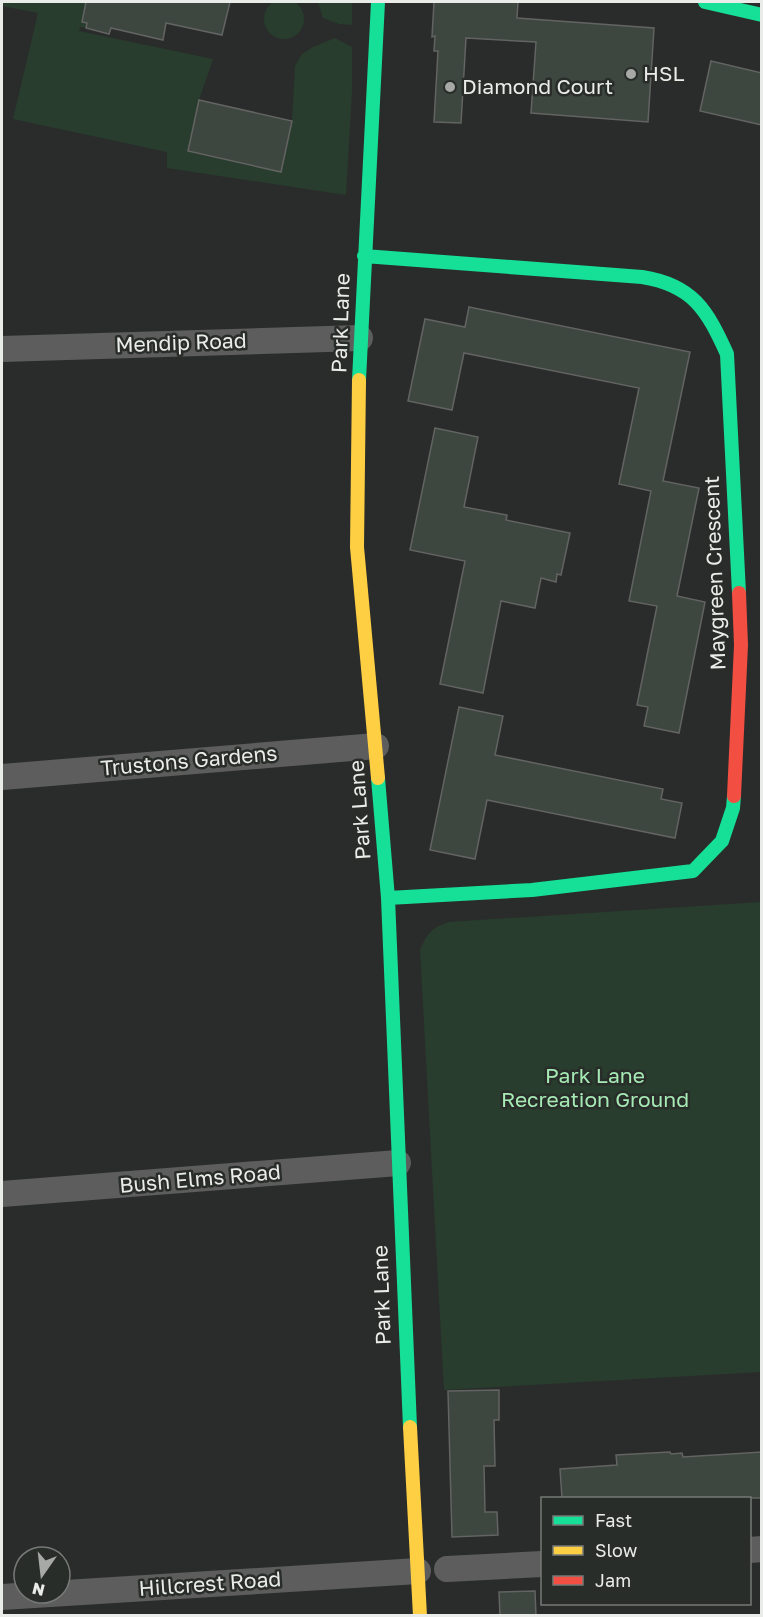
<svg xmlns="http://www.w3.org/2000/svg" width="763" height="1617" font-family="'Golos Text',sans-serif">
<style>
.green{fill:#283d2e}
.building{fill:#3d463f;stroke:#626362;stroke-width:1.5}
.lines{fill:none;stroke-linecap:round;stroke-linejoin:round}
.street{stroke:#5c5d5c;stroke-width:26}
.fast{stroke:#16e098;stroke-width:14}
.slow{stroke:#ffcf43;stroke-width:14}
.jam{stroke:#f24e42;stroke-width:14}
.poi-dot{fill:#a7a9a7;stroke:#292d2a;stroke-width:2}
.labels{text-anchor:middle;stroke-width:5;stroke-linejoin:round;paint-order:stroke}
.poi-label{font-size:21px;fill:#eaecea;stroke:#292d2a;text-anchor:start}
.street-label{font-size:21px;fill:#eaecea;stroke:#292d2a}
.park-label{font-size:21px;fill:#a5eab4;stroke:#292d2a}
</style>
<rect width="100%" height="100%" fill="#2a2c2b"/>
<path class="green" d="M264 19a20 20 0 1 1 40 0a20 20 0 1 1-40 0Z
M 2,2 L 86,2 L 82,21 L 87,23 L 86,28 L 80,27 L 79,31 L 213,59 L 199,100 L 188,151 L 280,172 L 292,121 L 295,66 L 302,54 L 313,47 L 335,38 L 352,47 L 352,90 L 346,195 L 167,168 L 167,152 L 13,119 L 38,13 L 2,6 Z
M 318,2 L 352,2 L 352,25 L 339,24 L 323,18 Z
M 761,902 L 761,1372 L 444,1390 L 420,950 C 427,934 432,927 449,922 Z"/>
<path class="building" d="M 86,2 L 230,2 L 222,35 L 166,23 L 163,40 L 111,28 L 109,34 L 86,28 L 87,23 L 82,22 Z
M 434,2 L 518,2 L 517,18 L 654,28 L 648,122 L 531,113 L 536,42 L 466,38 L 461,123 L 434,122 L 438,51 L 434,51 L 435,36 L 432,37 Z
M 711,61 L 762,73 L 762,125 L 700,111 Z
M 199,100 L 292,121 L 281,172 L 188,151 Z
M 469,307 L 690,352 L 663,481 L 699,488 L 677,596 L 705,602 L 679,733 L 644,726 L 648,707 L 637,705 L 657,606 L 629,601 L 651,491 L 619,484 L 639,388 L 464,353 L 452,410 L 408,401 L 425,319 L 465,327 Z
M 435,428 L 478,437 L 464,507 L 507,515 L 506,520 L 570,533 L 561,575 L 557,574 L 556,582 L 541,578 L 535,608 L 501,601 L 483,693 L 440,684 L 465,561 L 410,550 Z
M 459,707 L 503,716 L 495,755 L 663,789 L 661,799 L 682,803 L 675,838 L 487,800 L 475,859 L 430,850 Z
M 499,1390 L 499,1420 L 494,1420 L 495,1466 L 484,1466 L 485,1512 L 497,1512 L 498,1535 L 452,1537 L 448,1391 Z
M 670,1452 L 671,1454 L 682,1453 L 683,1457 L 762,1452 L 762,1498 L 562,1498 L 560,1469 L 617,1465 L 616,1455 Z
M 535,1591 L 536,1616 L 500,1616 L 499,1592 Z"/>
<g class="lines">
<path class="street" d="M 2,349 L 360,338
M 2,777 L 376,746
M 2,1194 L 398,1163
M 750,1550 L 762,1549
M 447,1569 L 542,1564
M 2,1597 L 418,1571"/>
<path class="fast" d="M 705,2 L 762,15
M 364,256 L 642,277 C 693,285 707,310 727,354 L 739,593
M 359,380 L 378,2
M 378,778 L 388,898 L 410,1427
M 388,898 L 532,890 L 693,871 L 722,841 L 733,808 L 734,796"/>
<path class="slow" d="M 359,380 L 357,547 L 378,778
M 410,1427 L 420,1616"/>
<path class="jam" d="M 734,796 L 741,645 L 739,593"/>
</g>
<g class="poi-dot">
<circle cx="631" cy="74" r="6"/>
<circle cx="450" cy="87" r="6"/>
</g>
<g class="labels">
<g class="poi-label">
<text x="643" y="81">HSL</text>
<text x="462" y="94">Diamond Court</text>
</g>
<g class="street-label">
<text transform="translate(341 323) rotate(-88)" y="7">Park Lane</text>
<text transform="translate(181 343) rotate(-2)" y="7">Mendip Road</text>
<text transform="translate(715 573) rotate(-92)" y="7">Maygreen Crescent</text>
<text transform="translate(189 761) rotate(-5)" y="7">Trustons Gardens</text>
<text transform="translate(360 810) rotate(-94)" y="7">Park Lane</text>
<text transform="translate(200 1179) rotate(-5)" y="7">Bush Elms Road</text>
<text transform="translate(382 1295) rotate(-92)" y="7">Park Lane</text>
<text transform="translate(210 1584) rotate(-4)" y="7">Hillcrest Road</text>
</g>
<g class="park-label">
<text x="595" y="1083">Park Lane<tspan x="595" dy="24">Recreation Ground</tspan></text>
</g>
</g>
<rect width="763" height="1617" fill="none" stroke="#eaecea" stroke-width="6"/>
<rect x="541" y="1497" width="210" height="108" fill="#292d2a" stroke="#767977" stroke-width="1.5"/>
<rect x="553" y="1516" width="30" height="9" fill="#16e098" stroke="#767977" stroke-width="1.5"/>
<text x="595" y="1527" font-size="18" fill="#eaecea">Fast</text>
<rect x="553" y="1546" width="30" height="9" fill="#ffcf43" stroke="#767977" stroke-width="1.5"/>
<text x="595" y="1557" font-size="18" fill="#eaecea">Slow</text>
<rect x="553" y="1576" width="30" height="9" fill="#f24e42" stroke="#767977" stroke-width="1.5"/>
<text x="595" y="1587" font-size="18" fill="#eaecea">Jam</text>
<g transform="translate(42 1575) rotate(194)"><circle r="28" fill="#292d2a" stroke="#767977" stroke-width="1.5"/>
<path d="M0-4.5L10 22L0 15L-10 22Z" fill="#a7a9a7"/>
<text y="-9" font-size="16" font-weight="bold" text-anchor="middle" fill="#eaecea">N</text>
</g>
</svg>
